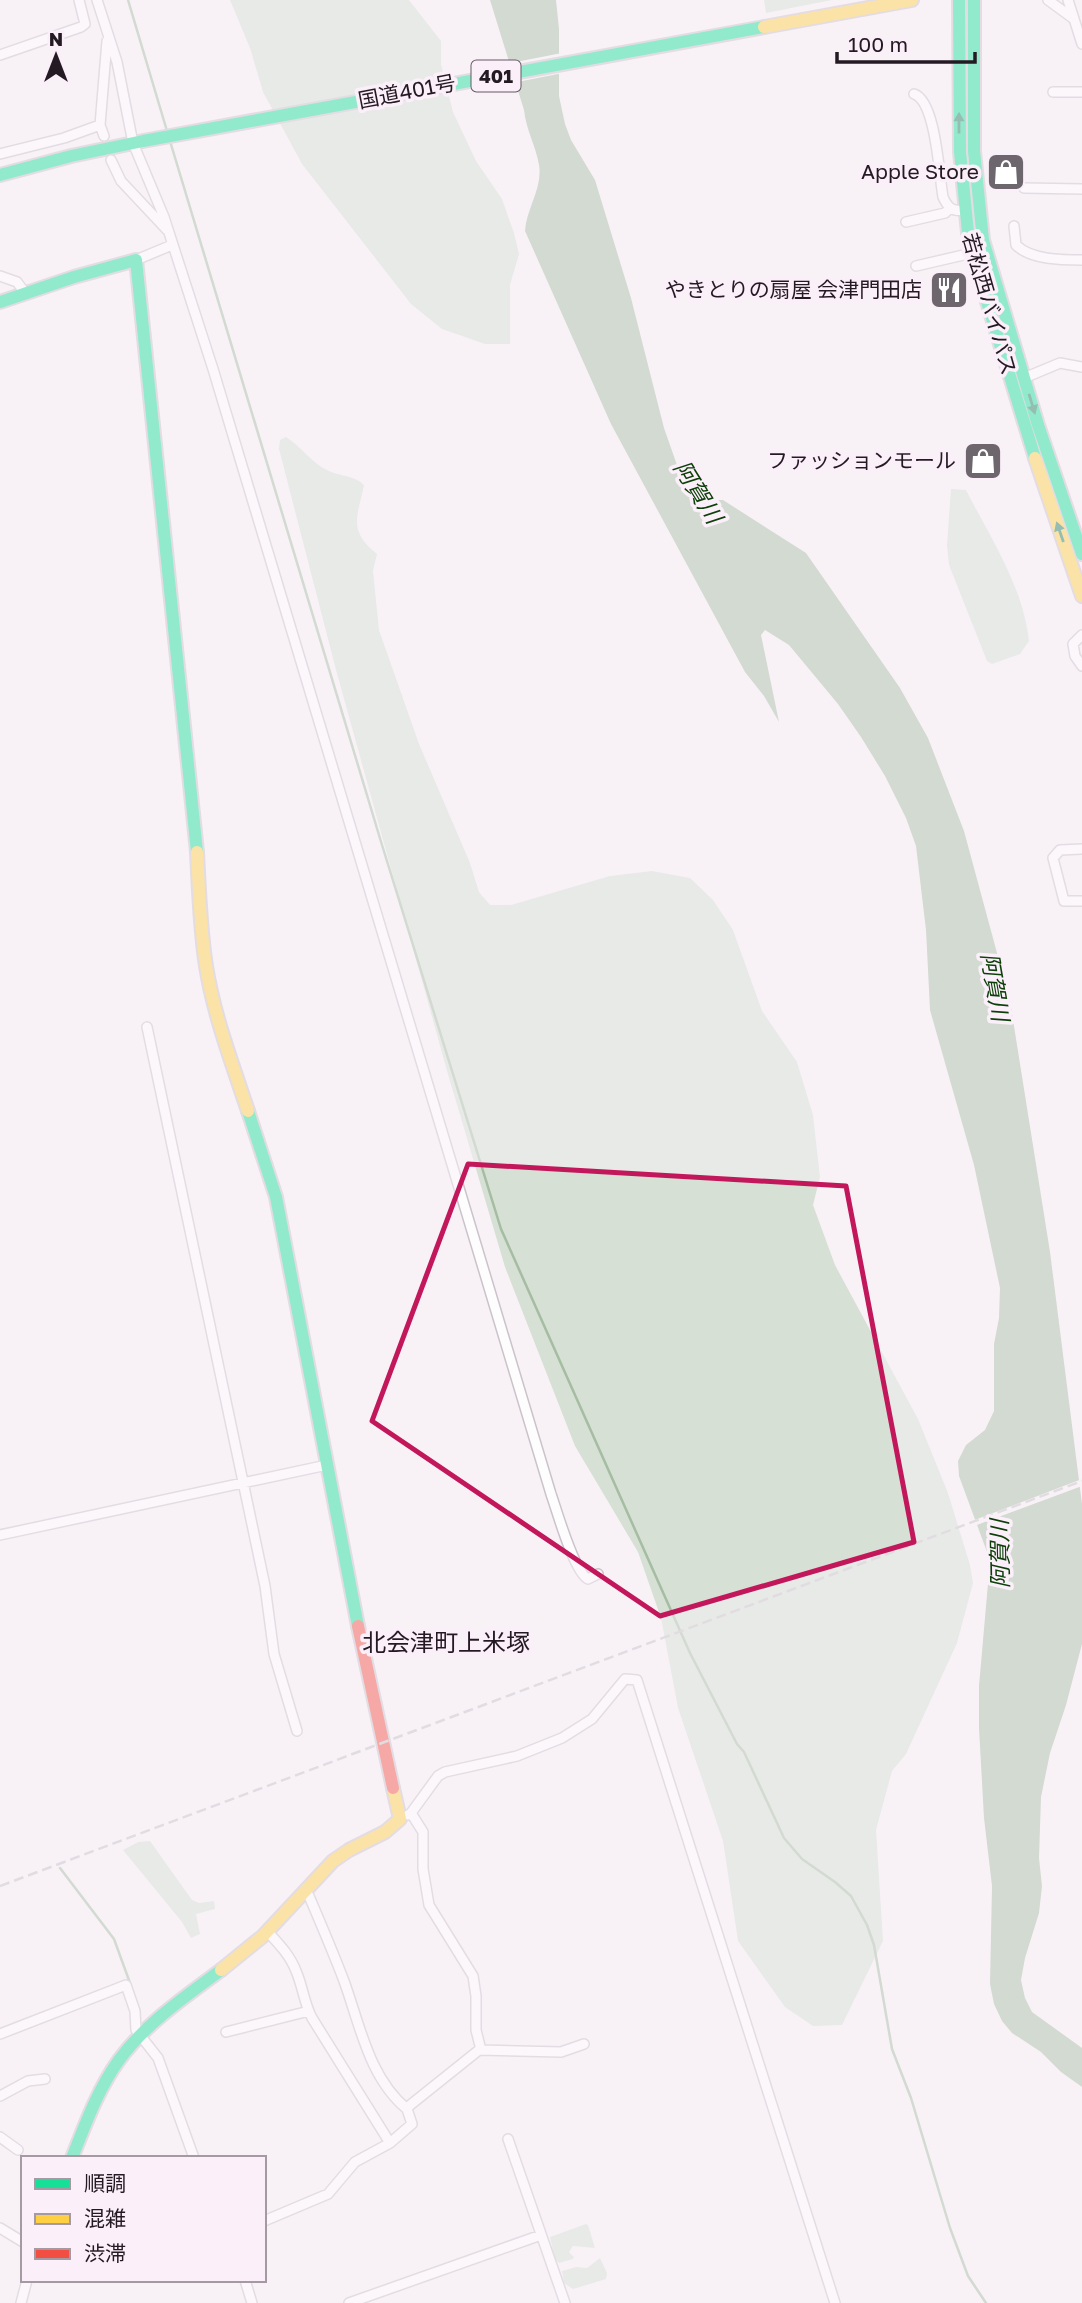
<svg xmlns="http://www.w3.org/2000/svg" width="1082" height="2303" font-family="'Golos Text','Noto Sans JP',sans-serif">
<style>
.green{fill:#d6e0d4}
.water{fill:#a5bda2}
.pier{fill:#f8f2f7}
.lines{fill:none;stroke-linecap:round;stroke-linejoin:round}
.stream{stroke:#a5bda2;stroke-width:2.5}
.street-casing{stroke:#cbc3ca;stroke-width:12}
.fast-casing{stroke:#cbc3ca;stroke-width:16}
.slow-casing{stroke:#cbc3ca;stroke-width:16}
.jam-casing{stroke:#cbc3ca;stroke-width:16}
.street{stroke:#fefdfe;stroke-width:9}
.fast{stroke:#16e098;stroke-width:12}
.slow{stroke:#ffcf43;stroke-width:12}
.jam{stroke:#f24e42;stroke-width:12}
.rail{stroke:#c5c2c5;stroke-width:2.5;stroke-dasharray:10 5;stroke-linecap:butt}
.oneway{fill:#1d7d5e}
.marked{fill:none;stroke:#c2185b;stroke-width:5;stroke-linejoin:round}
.labels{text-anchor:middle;stroke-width:7;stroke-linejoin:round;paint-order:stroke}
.shield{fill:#fbeff9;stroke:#645a63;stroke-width:2}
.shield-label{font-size:19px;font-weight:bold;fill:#241a23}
.street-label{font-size:21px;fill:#241a23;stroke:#fbeff9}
.poi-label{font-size:21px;fill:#241a23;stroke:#fbeff9;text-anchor:end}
.water-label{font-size:23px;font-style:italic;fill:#0c4008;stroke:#fbeff9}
.quarter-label{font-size:24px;fill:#241a23;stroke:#fbeff9}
</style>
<rect width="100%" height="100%" fill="#f8f2f7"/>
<path class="green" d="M 230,0 L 409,0 L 441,41 L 441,64 L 453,112 L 476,161 L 502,199 L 514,233 L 519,254 L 510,285 L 510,344 L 485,344 L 442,329 L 411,304 L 302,164 L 263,92 L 250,48 Z
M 764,0 L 832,0 L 766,13 Z
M 286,437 C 302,447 311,463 329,471 C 342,477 354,475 364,485 C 358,516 347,530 377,554 L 373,571 L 379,630 L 419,744 L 470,863 L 479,892 L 490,905 L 511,905 L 610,876 L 652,871 L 690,878 L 713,900 L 733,930 L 762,1011 L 797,1062 L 813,1115 L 820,1177 L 813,1205 L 835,1265 L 918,1419 L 948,1493 L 970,1565 L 973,1583 L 957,1643 L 906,1754 L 892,1771 L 876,1830 L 883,1941 L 842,2025 L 813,2026 L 785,2007 L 738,1941 L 723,1841 L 678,1708 L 661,1618 L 638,1552 L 575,1446 L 505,1267 L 447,1071 L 336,670 L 279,449 L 280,440 Z
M 951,489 L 966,490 C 990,537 1023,586 1029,641 L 1020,654 L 992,664 L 987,661 L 949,565 L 947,545 Z
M 150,1841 L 192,1900 L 199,1903 L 214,1901 L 215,1909 L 196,1914 L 200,1934 L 191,1938 L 182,1922 L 123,1850 L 138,1842 Z
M 586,2224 L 588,2225 L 595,2248 L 573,2246 L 569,2252 L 574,2257 L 573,2259 L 559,2263 L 555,2259 L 550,2237 Z
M 600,2258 L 607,2273 L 606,2279 L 573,2289 L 564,2283 L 562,2271 L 576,2267 L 587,2268 Z"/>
<path class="water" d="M 490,0 L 556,0 L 559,29 L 559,96 L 565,124 L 571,140 L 595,180 L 631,298 L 664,428 L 684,485 L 698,500 L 723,500 L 806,553 L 900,688 L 928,738 L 964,831 L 1010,1001 L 1050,1252 L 1082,1504 L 1082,1644 L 1066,1705 L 1050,1753 L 1041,1797 L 1039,1858 L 1042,1886 L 1039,1913 L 1025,1958 L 1021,1980 L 1025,1998 L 1032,2012 L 1082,2048 L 1082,2087 L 1061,2072 L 1041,2052 L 1012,2033 L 1002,2021 L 994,2004 L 990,1984 L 992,1886 L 984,1818 L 979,1728 L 979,1686 L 989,1572 L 987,1552 L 959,1476 L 958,1461 L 966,1445 L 985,1430 L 994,1411 L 994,1344 L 999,1318 L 1000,1288 L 974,1165 L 930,1010 L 926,930 L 916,846 L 906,818 L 885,776 L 861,737 L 838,704 L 789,645 L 765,630 L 761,635 L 779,722 L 764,696 L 745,672 L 611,424 L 525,231 C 526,209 543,188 539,165 C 536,146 526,130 524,110 Z"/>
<path class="pier" d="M 562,53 L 563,73 L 512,83 L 506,64 Z
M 1082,1479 L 1082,1486 L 974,1526 L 972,1521 Z"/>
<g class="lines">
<path class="stream" d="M 128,0 L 167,131
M 170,141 L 382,845 L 501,1229 L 690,1653 L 737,1744 L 744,1752 L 784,1838 L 802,1859 L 835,1882 L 851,1896 L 867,1925 L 874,1945 L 892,2049 L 911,2098 L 950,2228 L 968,2276 L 986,2303
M 60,1868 L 114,1939 L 130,1983"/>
<g class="street-casing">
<path id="street" d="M 97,0 L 117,62 L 133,143 L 164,217 L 213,369 L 551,1494 C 557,1511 574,1572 588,1579 L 598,1574
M 1048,0 L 1074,19
M 1068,0 L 1082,44
M 0,55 L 81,27 L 85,24 L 79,0
M 1053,92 L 1082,92
M 914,94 C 936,101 939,175 943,197 C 948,208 952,212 965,210
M 104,136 L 100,125 L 107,41
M 0,154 L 64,138 L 100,125
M 111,160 L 121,181 L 167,230
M 1024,188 L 1082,189
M 906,222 L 945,213 L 950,208
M 1014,226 L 1016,245 C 1031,260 1062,260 1082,260
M 136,260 L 172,245
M 916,266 L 972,253
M 0,276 L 17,282 L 26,294
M 1024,378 L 1060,363 L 1082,367
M 1082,635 L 1073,644 L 1075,656 L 1082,666
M 1082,849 L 1060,850 L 1053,858 L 1064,901 L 1082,901
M 147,1027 L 265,1586 L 274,1654 L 297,1731
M 0,1535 L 327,1465
M 411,1813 L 438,1776 L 445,1772 L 517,1756 L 562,1738 L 592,1719 L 625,1679 L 637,1680 L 835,2303
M 408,1815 L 411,1813 L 423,1832 L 423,1869 L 429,1905 L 473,1976 L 476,1996 L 476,2030 L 481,2050
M 305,1889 L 309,1896 C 321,1924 333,1952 344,1981 C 360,2025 369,2078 407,2109
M 267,1931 C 278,1943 290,1955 296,1971 C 303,1987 304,2003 312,2018 L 390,2143
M 226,2032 L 309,2011
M 0,2034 L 126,1985 L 135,2011 L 136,2030 L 158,2058 L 194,2158
M 0,2096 L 28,2081 L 45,2079
M 0,2137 L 18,2150
M 508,2139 L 565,2303
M 264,2221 L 328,2194 L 355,2162 L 390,2143 L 412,2124 L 407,2109 L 409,2106 L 479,2050 L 561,2052 L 584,2044
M 0,2228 L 23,2242
M 245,2280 L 252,2303
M 21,2303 L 27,2280
M 349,2303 L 541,2235"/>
</g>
<g class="fast-casing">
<path id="fast" d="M 959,0 L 960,152 L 969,243 L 1035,458
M 974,0 L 974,151 L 983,240 L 1038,425 L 1082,554
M 0,175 L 71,156 L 143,141 L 764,27
M 0,302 L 74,277 L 136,260 L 197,852
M 248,1111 L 276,1197 L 358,1626
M 72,2158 C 85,2125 98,2089 119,2060 C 146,2023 185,1997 221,1970"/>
</g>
<g class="slow-casing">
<path id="slow" d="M 764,27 L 912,0
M 1035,458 L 1082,596
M 197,852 C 199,890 200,928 206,966 C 214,1016 232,1063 248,1111
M 221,1970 L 263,1936 L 333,1861 L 349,1850 L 385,1832 L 400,1819 L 393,1788"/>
</g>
<g class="jam-casing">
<path id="jam" d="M 358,1626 L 393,1788"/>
</g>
<use href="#street" class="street"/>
<use href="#fast" class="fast"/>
<use href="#slow" class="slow"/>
<use href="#jam" class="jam"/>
<path class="rail" d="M 0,1886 L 1082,1481"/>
</g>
<defs><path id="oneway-solid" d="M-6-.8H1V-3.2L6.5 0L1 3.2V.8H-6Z" transform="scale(1.75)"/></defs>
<g class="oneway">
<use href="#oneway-solid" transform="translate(959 123) rotate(-90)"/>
<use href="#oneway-solid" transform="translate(1032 404) rotate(73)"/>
<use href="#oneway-solid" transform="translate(1060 532) rotate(-109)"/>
</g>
<path d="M0 0H1082V2303H0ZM 468,1164 L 846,1186 L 914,1542 L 660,1616 L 372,1421 Z" fill="#f8f2f7" fill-opacity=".55" fill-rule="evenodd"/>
<path class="marked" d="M 468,1164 L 846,1186 L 914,1542 L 660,1616 L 372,1421 Z"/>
<defs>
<g id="shop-square" transform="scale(2.0125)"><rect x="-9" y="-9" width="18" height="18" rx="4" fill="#6e666d" stroke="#fbeff9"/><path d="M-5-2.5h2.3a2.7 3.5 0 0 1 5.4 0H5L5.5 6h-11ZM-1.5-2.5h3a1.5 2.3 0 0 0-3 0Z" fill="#fff"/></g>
<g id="restaurant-square" transform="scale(2.0125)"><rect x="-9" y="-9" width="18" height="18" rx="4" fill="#6e666d" stroke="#fbeff9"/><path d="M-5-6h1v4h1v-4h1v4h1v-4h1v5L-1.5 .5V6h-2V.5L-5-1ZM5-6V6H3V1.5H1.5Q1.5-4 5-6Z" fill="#fff"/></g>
</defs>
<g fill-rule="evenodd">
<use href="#shop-square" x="1006" y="172"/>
<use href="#restaurant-square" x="949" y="290"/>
<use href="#shop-square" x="983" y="461"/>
</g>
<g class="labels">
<rect class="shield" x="471.5" y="60.5" width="49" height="31" rx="5"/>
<g class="shield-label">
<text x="496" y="83">401</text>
</g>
<g class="street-label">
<text transform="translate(407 92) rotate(-11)" y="7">国道401号</text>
<text transform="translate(989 304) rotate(74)" y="7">若松西バイパス</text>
</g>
<g class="poi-label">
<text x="979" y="179">Apple Store</text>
<text x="922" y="297">やきとりの扇屋 会津門田店</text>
<text x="956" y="468">ファッションモール</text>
</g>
<g class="water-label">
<text transform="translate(698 492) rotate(58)" y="8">阿賀川</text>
<text transform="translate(995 987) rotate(80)" y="8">阿賀川</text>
<text transform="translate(1000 1554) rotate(-91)" y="8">阿賀川</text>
</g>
<g class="quarter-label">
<text x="446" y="1651">北会津町上米塚</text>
</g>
</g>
<rect x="21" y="2156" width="245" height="126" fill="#fbeff9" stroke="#a59aa3" stroke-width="2"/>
<rect x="35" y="2179" width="35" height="10" fill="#16e098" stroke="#a59aa3" stroke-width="2"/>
<text x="84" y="2191" font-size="21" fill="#241a23">順調</text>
<rect x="35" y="2214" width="35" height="10" fill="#ffcf43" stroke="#a59aa3" stroke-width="2"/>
<text x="84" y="2226" font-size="21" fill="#241a23">混雑</text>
<rect x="35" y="2249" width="35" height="10" fill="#f24e42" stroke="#a59aa3" stroke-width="2"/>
<text x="84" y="2261" font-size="21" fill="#241a23">渋滞</text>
<g transform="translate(56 56)" stroke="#fbeff9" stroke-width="5" paint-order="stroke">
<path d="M0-5L12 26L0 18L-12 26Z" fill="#241a23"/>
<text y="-10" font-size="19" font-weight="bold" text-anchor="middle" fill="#241a23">N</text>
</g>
<path d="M837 52v10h138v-10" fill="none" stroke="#241a23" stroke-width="3.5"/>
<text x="848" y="52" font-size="21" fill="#241a23" stroke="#fbeff9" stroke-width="5" paint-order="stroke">100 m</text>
</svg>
